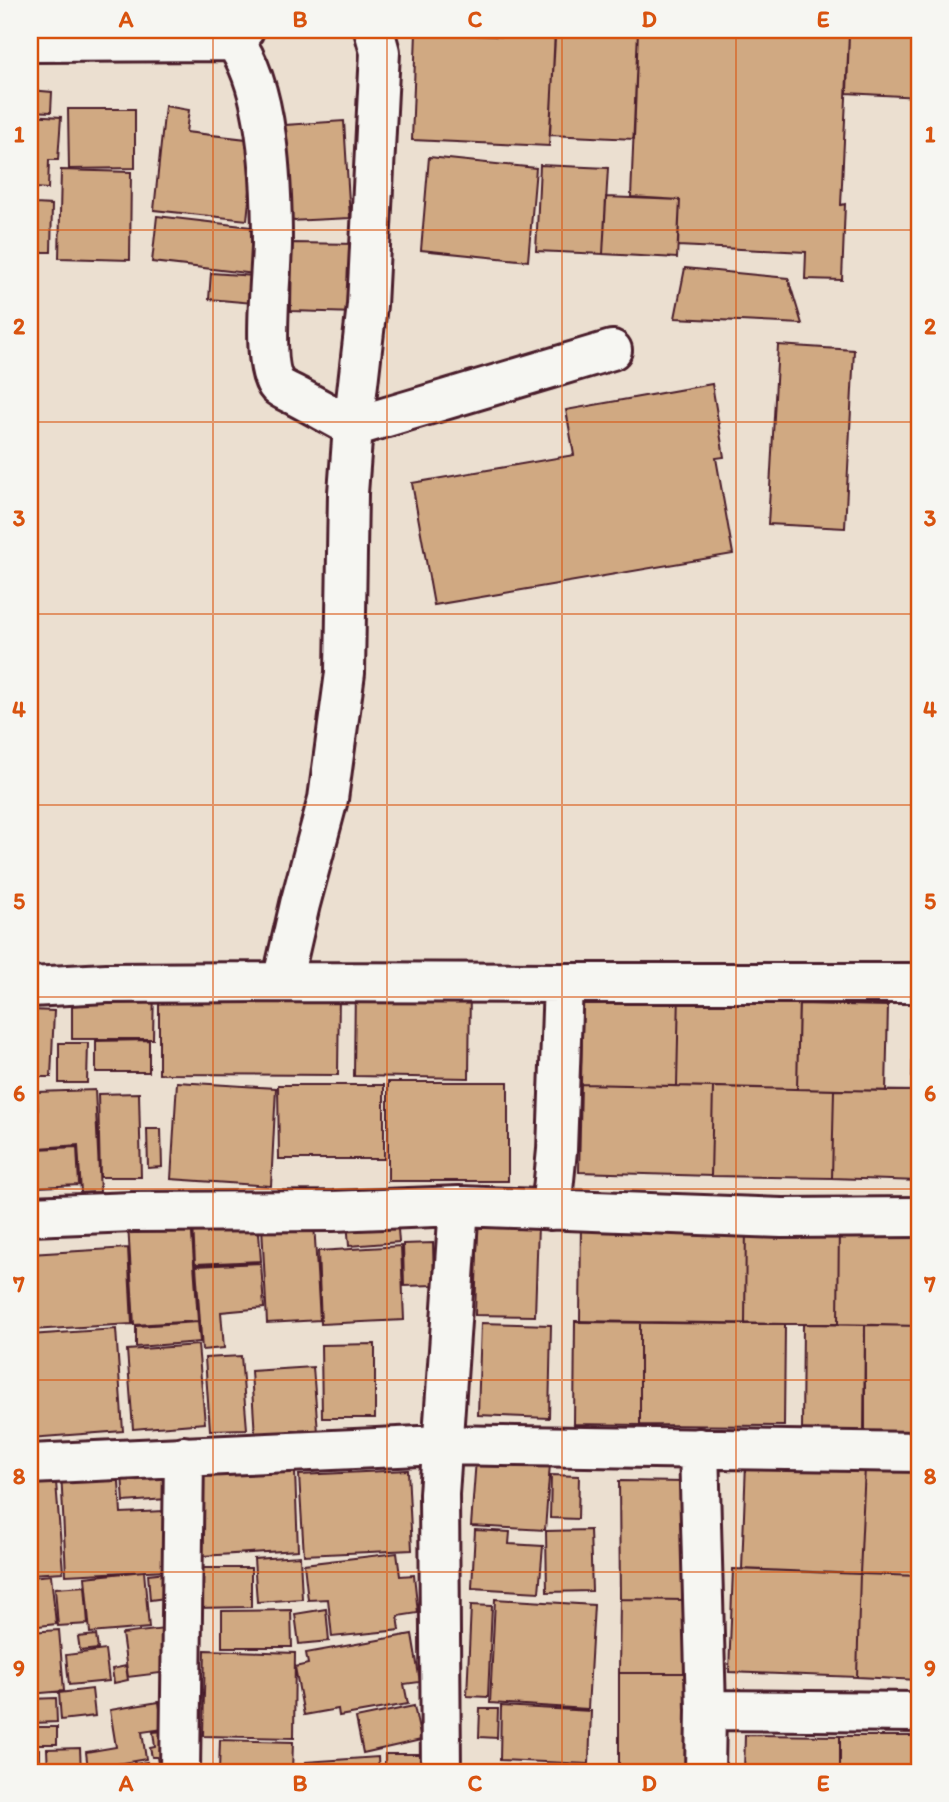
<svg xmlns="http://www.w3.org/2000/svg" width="949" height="1802" font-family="Itim,sans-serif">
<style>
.building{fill:#d0a982;stroke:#4a1f2b;stroke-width:2}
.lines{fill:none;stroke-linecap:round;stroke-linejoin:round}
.minor-casing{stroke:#4a1f2b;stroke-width:44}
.minor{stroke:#f6f6f2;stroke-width:38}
.grid{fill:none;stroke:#d8530f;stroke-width:2;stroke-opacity:0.55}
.neatline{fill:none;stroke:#d8530f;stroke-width:2.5}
.grid-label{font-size:23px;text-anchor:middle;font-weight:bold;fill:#d8530f}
</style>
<rect width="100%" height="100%" fill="#ebdfd0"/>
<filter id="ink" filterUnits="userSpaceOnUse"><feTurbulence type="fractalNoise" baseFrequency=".0143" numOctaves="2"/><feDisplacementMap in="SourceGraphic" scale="14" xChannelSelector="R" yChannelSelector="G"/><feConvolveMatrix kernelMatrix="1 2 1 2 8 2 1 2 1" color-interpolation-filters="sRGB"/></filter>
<g filter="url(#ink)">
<path class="building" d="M 555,30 L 638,30 L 634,139 L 550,135 Z
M 638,30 L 760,30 L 849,34 L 841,205 L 845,204 L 842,280 L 805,279 L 806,252 L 678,246 L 680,200 L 631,197 Z
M 416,32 L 555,39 L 549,146 L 412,140 Z
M 849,34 L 919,35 L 919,97 L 847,93 Z
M 30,90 L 52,92 L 51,112 L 30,111 Z
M 165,106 L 189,110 L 186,132 L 255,140 L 247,220 L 154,210 Z
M 68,109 L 135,109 L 135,168 L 69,169 Z
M 30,115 L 61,117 L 58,160 L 49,160 L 48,189 L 35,188 L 32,243 L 30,243 Z
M 344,121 L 350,218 L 290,221 L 285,125 Z
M 429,157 L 536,168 L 528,261 L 421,250 Z
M 540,165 L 608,168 L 603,254 L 536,251 Z
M 61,170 L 131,172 L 130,260 L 59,258 Z
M 606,197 L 680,200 L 677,258 L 603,254 Z
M 35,204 L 52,205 L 51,252 L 35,252 Z
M 157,216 L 269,229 L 264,275 L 152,262 Z
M 292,243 L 358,244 L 357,313 L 291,311 Z
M 685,268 L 788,278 L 802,324 L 675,318 Z
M 211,273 L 255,276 L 253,303 L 209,299 Z
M 778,345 L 854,350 L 845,528 L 768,524 Z
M 712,384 L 724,457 L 716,458 L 733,554 L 434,605 L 412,483 L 574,455 L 566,410 Z
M 355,984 L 470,987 L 469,1078 L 354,1076 Z
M 72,986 L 154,986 L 153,1039 L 72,1039 Z
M 583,989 L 679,991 L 677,1086 L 581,1084 Z
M 679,991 L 799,995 L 797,1089 L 677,1086 Z
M 159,992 L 339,993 L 338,1075 L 159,1074 Z
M 799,1004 L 888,1006 L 886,1091 L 797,1089 Z
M 30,1010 L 54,1011 L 51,1077 L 30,1077 Z
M 149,1040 L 149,1072 L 96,1072 L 96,1041 Z
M 59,1043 L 88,1043 L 87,1083 L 59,1083 Z
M 913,1046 L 919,1047 L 919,1091 L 912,1091 Z
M 177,1082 L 276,1088 L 271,1186 L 171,1179 Z
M 388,1082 L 508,1082 L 508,1181 L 388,1181 Z
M 581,1084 L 713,1087 L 711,1176 L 579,1172 Z
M 278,1085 L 384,1085 L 384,1159 L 279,1159 Z
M 30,1087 L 36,1176 L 30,1176 Z
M 713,1087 L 834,1090 L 832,1178 L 711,1176 Z
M 95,1090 L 100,1192 L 81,1193 L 78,1145 L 39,1148 L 37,1092 Z
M 834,1090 L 919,1091 L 919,1181 L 832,1178 Z
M 139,1093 L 141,1177 L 100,1177 L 98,1094 Z
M 147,1129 L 161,1129 L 162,1167 L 148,1168 Z
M 77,1147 L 79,1185 L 39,1187 L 37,1149 Z
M 397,1217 L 399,1242 L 349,1246 L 347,1221 Z
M 258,1219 L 261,1261 L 195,1264 L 193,1223 Z
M 191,1220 L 198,1321 L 134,1325 L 128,1224 Z
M 581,1221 L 746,1222 L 745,1324 L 580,1322 Z
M 746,1222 L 839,1224 L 838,1324 L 745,1324 Z
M 314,1223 L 320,1320 L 267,1323 L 262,1226 Z
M 478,1223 L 538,1225 L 535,1316 L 475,1315 Z
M 839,1224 L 919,1224 L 919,1326 L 838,1324 Z
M 433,1243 L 434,1285 L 404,1286 L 403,1244 Z
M 401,1246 L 404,1320 L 321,1324 L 318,1251 Z
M 128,1248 L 132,1324 L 31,1330 L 30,1254 Z
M 261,1263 L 264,1308 L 221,1312 L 224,1348 L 202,1350 L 196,1266 Z
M 575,1321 L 640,1322 L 640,1425 L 574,1424 Z
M 198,1322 L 200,1342 L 136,1347 L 136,1326 Z
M 640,1322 L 785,1324 L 784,1426 L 640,1425 Z
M 481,1323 L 551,1325 L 549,1418 L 478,1415 Z
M 803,1324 L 865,1325 L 864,1431 L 802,1431 Z
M 865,1325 L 919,1326 L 919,1431 L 865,1431 Z
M 116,1329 L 123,1431 L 30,1438 L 30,1335 Z
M 375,1344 L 375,1418 L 322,1418 L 321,1345 Z
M 198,1345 L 205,1423 L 133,1429 L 127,1350 Z
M 241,1356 L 247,1429 L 210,1430 L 205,1358 Z
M 313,1367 L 318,1432 L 255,1437 L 251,1371 Z
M 164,1458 L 167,1499 L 124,1502 L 121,1461 Z
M 476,1459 L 550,1464 L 545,1530 L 471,1526 Z
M 746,1462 L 865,1467 L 860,1574 L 742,1569 Z
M 30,1467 L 56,1482 L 63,1572 L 30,1574 Z
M 118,1467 L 121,1513 L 164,1511 L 166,1570 L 66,1575 L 61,1470 Z
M 865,1467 L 919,1469 L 919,1576 L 860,1574 Z
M 408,1470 L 412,1550 L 304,1555 L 299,1475 Z
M 295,1472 L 298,1550 L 202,1556 L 198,1477 Z
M 551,1475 L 579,1476 L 578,1519 L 550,1518 Z
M 619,1481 L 685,1482 L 685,1600 L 620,1599 Z
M 475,1530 L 510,1532 L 509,1544 L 543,1546 L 539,1592 L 472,1588 Z
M 590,1530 L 592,1591 L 547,1592 L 546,1531 Z
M 397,1553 L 400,1576 L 414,1575 L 418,1613 L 398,1616 L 400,1630 L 332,1637 L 328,1599 L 308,1600 L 304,1564 Z
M 300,1556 L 302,1599 L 257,1602 L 254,1559 Z
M 193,1568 L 251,1568 L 251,1607 L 195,1608 Z
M 733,1569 L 860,1574 L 857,1677 L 729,1672 Z
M 144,1571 L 149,1628 L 90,1633 L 85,1577 Z
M 177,1571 L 180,1596 L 150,1600 L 148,1574 Z
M 860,1574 L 919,1576 L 919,1680 L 857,1677 Z
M 51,1575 L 56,1624 L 30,1627 L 30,1577 Z
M 85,1586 L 88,1624 L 58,1626 L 55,1588 Z
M 495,1599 L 594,1605 L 588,1709 L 490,1703 Z
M 620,1599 L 685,1600 L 685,1673 L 619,1673 Z
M 471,1605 L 492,1606 L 488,1697 L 467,1696 Z
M 326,1609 L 329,1641 L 299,1644 L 295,1614 Z
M 291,1610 L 292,1647 L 222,1647 L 222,1611 Z
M 164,1629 L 169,1672 L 128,1677 L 122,1634 Z
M 59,1630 L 64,1691 L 30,1694 L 30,1632 Z
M 412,1634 L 420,1682 L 404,1684 L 408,1704 L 339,1716 L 338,1709 L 304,1715 L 295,1667 L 308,1664 L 306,1653 Z
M 96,1635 L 98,1649 L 80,1651 L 78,1637 Z
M 105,1650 L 109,1681 L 69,1685 L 66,1655 Z
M 205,1650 L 295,1653 L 294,1738 L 203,1736 Z
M 126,1666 L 128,1680 L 114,1683 L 112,1669 Z
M 619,1673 L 685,1673 L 685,1772 L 619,1772 Z
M 92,1689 L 95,1716 L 61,1720 L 59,1693 Z
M 56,1698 L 57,1722 L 33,1723 L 34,1744 L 30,1744 L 30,1699 Z
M 159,1702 L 163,1729 L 142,1732 L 146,1759 L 88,1769 L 86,1752 L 116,1747 L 110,1710 Z
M 414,1706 L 421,1740 L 363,1753 L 356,1718 Z
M 501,1706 L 591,1711 L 589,1764 L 500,1760 Z
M 480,1709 L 498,1709 L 497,1738 L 479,1737 Z
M 35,1727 L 57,1727 L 57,1744 L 36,1744 Z
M 165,1731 L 170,1772 L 126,1772 L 125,1766 L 147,1762 L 149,1772 L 159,1770 L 157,1757 L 152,1757 L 150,1748 L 155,1747 L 153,1732 Z
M 745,1735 L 840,1736 L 840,1772 L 744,1772 Z
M 840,1736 L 919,1736 L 919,1772 L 840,1772 Z
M 220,1740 L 293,1742 L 292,1772 L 219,1772 Z
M 80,1748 L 81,1772 L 48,1772 L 47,1749 Z
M 30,1749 L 39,1749 L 40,1772 L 30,1772 Z
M 385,1754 L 423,1754 L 424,1772 L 385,1772 Z
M 378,1757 L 379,1772 L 306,1772 L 306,1762 Z
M 472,1765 L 585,1768 L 585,1772 L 472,1772 Z"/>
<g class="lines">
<g class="minor-casing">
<path id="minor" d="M 374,30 L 380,52 L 367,305 L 353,427 L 612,350
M 30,42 L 234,41 L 244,30
M 282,982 L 563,983 L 557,1150 L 551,1210
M 563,983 L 919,983
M 30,987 L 107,983 L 282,982 L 300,904 L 328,799 L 345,673 L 348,493 L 353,427 C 334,417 315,406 296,396 C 291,393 282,390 278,386 C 260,367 272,272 272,243 C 272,187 269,86 234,41
M 30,1216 L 133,1212 L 333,1211 L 459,1206 L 782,1218 L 919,1217
M 699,1448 L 706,1710 L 705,1772
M 30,1464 L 441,1445 L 919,1452
M 706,1710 L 919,1712
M 180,1772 L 184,1456
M 441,1772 L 439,1494 L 459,1206"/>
</g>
<use href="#minor" class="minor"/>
</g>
</g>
<path class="grid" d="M 213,30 L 213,1772M 387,30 L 387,1772M 562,30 L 562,1772M 736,30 L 736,1772M 30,230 L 919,230M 30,422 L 919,422M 30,614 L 919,614M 30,805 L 919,805M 30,997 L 919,997M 30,1189 L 919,1189M 30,1380 L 919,1380M 30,1572 L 919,1572"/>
<rect width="949" height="1802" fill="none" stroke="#f6f6f2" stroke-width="77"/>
<rect x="38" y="38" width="873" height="1726" class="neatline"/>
<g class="grid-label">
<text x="126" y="27">A</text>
<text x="300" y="27">B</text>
<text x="475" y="27">C</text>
<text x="649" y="27">D</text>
<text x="823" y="27">E</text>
<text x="19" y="142">1</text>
<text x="930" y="142">1</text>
<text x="19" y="334">2</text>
<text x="930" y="334">2</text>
<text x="19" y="526">3</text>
<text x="930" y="526">3</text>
<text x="19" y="717">4</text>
<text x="930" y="717">4</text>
<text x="19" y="909">5</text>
<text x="930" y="909">5</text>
<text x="19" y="1101">6</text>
<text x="930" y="1101">6</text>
<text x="19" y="1292">7</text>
<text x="930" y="1292">7</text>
<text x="19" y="1484">8</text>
<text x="930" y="1484">8</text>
<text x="19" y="1676">9</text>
<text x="930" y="1676">9</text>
<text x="126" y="1791">A</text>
<text x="300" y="1791">B</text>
<text x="475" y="1791">C</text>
<text x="649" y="1791">D</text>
<text x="823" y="1791">E</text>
</g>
</svg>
